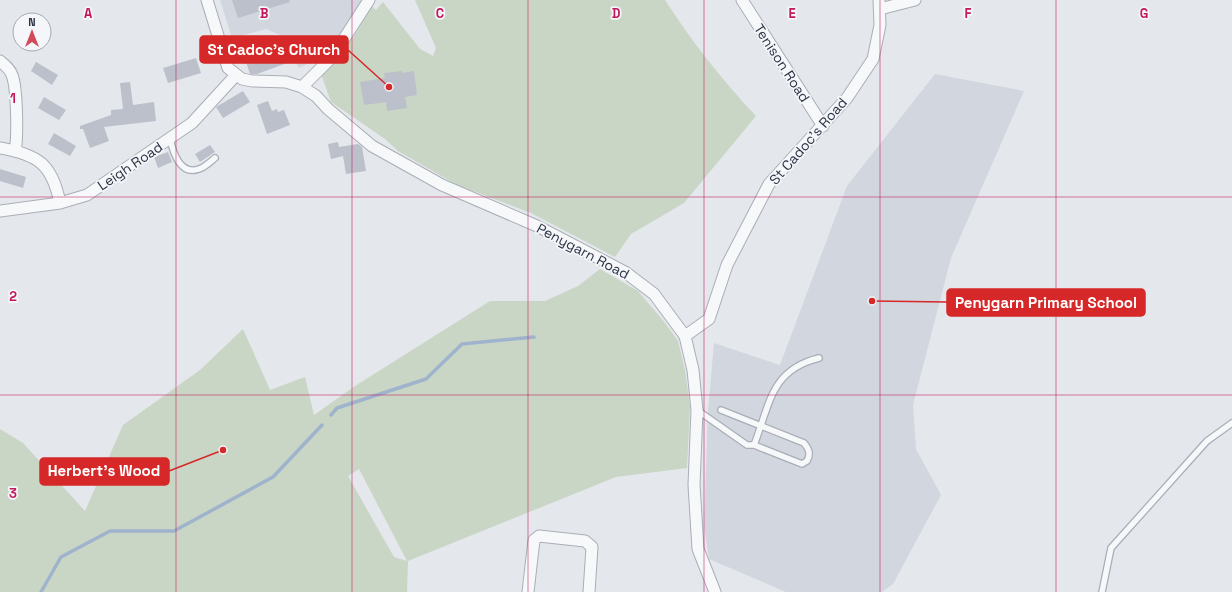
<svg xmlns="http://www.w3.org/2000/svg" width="1232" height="592" font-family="'Space Grotesk',sans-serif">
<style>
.built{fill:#d2d6de}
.green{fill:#c9d6c5;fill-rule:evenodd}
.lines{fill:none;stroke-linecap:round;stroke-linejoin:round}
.stream{stroke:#9fb4cc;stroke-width:3.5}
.building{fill:#bbc0ca}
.lane-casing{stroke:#a9aeb7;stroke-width:8}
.street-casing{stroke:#a9aeb7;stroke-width:13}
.lane{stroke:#f7f8fa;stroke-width:5.5}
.street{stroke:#f7f8fa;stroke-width:11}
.grid{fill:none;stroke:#c2185b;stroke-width:1;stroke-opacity:0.55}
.labels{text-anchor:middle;stroke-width:3.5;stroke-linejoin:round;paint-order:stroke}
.street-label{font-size:14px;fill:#2b3445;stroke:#f4f6f9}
.grid-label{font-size:13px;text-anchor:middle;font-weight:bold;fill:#c2185b;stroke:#f4f6f9;stroke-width:3.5;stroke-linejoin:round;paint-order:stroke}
.leader{fill:none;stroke:#d62828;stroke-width:1.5}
.callout-dot{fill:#d62828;stroke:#f4f6f9;stroke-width:1.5}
.callout{fill:#d62828;stroke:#d62828;stroke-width:1.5}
.callout-label{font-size:15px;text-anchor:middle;font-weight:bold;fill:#fff}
</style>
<rect width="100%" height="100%" fill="#e4e7ec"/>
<path class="built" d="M 220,0 L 363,0 L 342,38 L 327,54 L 299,68 L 280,35 L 266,29 L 232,38 Z
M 935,74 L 1024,91 L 951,258 L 913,405 L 916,449 L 941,495 L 893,584 L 882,592 L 786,592 L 709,559 L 704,526 L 708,411 L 714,343 L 780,365 L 847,186 Z"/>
<path class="green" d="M 415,0 L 665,0 C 692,42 722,80 756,116 L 684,203 L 631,234 L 615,257 L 531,213 L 457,185 L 398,151 L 385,139 L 331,102 L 321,74 L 353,38 L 372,6 L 376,10 L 383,2 L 420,49 L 433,56 L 436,48 Z
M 600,269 L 638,291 L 665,323 L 678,341 L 685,370 L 690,406 L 687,468 L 616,477 L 408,561 L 407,592 L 0,592 L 0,429 L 23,443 L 85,511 L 123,425 L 200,370 L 243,329 L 270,390 L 305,377 L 314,415 L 355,386 L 490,301 L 545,301 L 578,286 ZM 359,469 L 407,561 L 394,557 L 348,476 Z"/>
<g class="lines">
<path class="stream" d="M 331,415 L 337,408 L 426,379 L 462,344 L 534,337
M 41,592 L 61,557 L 110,531 L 174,531 L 273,477 L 322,425"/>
</g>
<path class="building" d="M 232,0 L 289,0 L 290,2 L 238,18 Z
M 266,35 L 272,53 L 282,49 L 287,63 L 257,74 L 250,74 L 240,44 Z
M 196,58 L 201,73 L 168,83 L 163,68 Z
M 36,62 L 58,75 L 52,85 L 31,71 Z
M 402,71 L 402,73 L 414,71 L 417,95 L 405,97 L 407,108 L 387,111 L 386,102 L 364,105 L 360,82 L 385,78 L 384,73 Z
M 130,82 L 133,105 L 154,102 L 156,121 L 104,127 L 109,141 L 90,148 L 83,129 L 80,129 L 80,126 L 111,115 L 111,110 L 123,109 L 120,83 Z
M 243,91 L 250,102 L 223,118 L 216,107 Z
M 44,97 L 66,110 L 59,120 L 38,108 Z
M 268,101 L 272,111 L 277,109 L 278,112 L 284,110 L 290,125 L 267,134 L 257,105 Z
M 54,133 L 76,146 L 70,156 L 48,144 Z
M 338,142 L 339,147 L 358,144 L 362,147 L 366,171 L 346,174 L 343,156 L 331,159 L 328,144 Z
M 210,145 L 215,152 L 200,162 L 195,154 Z
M 168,152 L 172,162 L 158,168 L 154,157 Z
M 0,169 L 26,177 L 23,188 L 0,181 Z"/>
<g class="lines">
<g class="lane-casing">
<path id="lane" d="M 170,139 C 173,152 180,176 199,169 C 205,167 210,162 215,158
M 697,410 L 747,445 L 754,445 C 770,405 770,370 819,358
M 721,410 L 804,443 C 809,449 811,454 807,461 L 802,464 L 754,445
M 1102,592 L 1111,548 L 1207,441 L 1232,423"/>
</g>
<g class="street-casing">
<path id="street" d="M 207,0 L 228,68 L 242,79 L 252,81 L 286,82 L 302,87 L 316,96 L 328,109 L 372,146 L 442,185 L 537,226 L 625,272 L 654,294 L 685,336 L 693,370 L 697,410 L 694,485 L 698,549 L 715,592
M 742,0 L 823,126
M 880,9 L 915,0
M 0,61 C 5,65 10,69 12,75 C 17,87 18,137 15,151
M 302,87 L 333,56 L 369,0
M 0,148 C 39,155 52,164 60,203
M 0,211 L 60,203 L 87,195 L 192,123 L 236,75
M 685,336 L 709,319 L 727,265 L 769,184 L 847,98 L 873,59 L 880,25 L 879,0
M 528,592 L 534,540 L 539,536 L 585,541 L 592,547 L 589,592"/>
</g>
<use href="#lane" class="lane"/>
<use href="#street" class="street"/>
</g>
<path class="grid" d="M 176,0 L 176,592M 352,0 L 352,592M 528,0 L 528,592M 704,0 L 704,592M 880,0 L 880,592M 1056,0 L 1056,592M 0,197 L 1232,197M 0,395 L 1232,395"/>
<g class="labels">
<g class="street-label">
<text transform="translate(782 63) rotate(57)" y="5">Tenison Road</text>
<text transform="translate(808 141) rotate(-49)" y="5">St Cadoc's Road</text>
<text transform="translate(130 166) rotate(-34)" y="5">Leigh Road</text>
<text transform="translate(583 251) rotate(28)" y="5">Penygarn Road</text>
</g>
</g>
<g class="grid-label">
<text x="88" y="18">A</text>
<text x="264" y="18">B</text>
<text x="440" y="18">C</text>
<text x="616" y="18">D</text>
<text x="792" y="18">E</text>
<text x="968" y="18">F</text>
<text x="1144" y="18">G</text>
<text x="13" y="103">1</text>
<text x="13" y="301">2</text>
<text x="13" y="498">3</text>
</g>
<path class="leader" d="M389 87L348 50M872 301L947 302M223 450L169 471"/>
<g class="callout-dot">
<circle cx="389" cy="87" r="4"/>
<circle cx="872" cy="301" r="4"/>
<circle cx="223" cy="450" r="4"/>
</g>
<g class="callout">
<rect x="200" y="36" width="148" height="27" rx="4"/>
<rect x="947" y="289" width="198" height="27" rx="4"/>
<rect x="40" y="458" width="129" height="27" rx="4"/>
</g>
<g class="callout-label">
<text x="274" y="55">St Cadoc's Church</text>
<text x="1046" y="308">Penygarn Primary School</text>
<text x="104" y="476">Herbert's Wood</text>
</g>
<g transform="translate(32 32)"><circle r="19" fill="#f4f6f9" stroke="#a4a8b1"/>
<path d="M0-3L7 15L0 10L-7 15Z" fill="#d1495b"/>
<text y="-6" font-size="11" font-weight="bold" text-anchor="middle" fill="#2b3445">N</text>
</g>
</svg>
